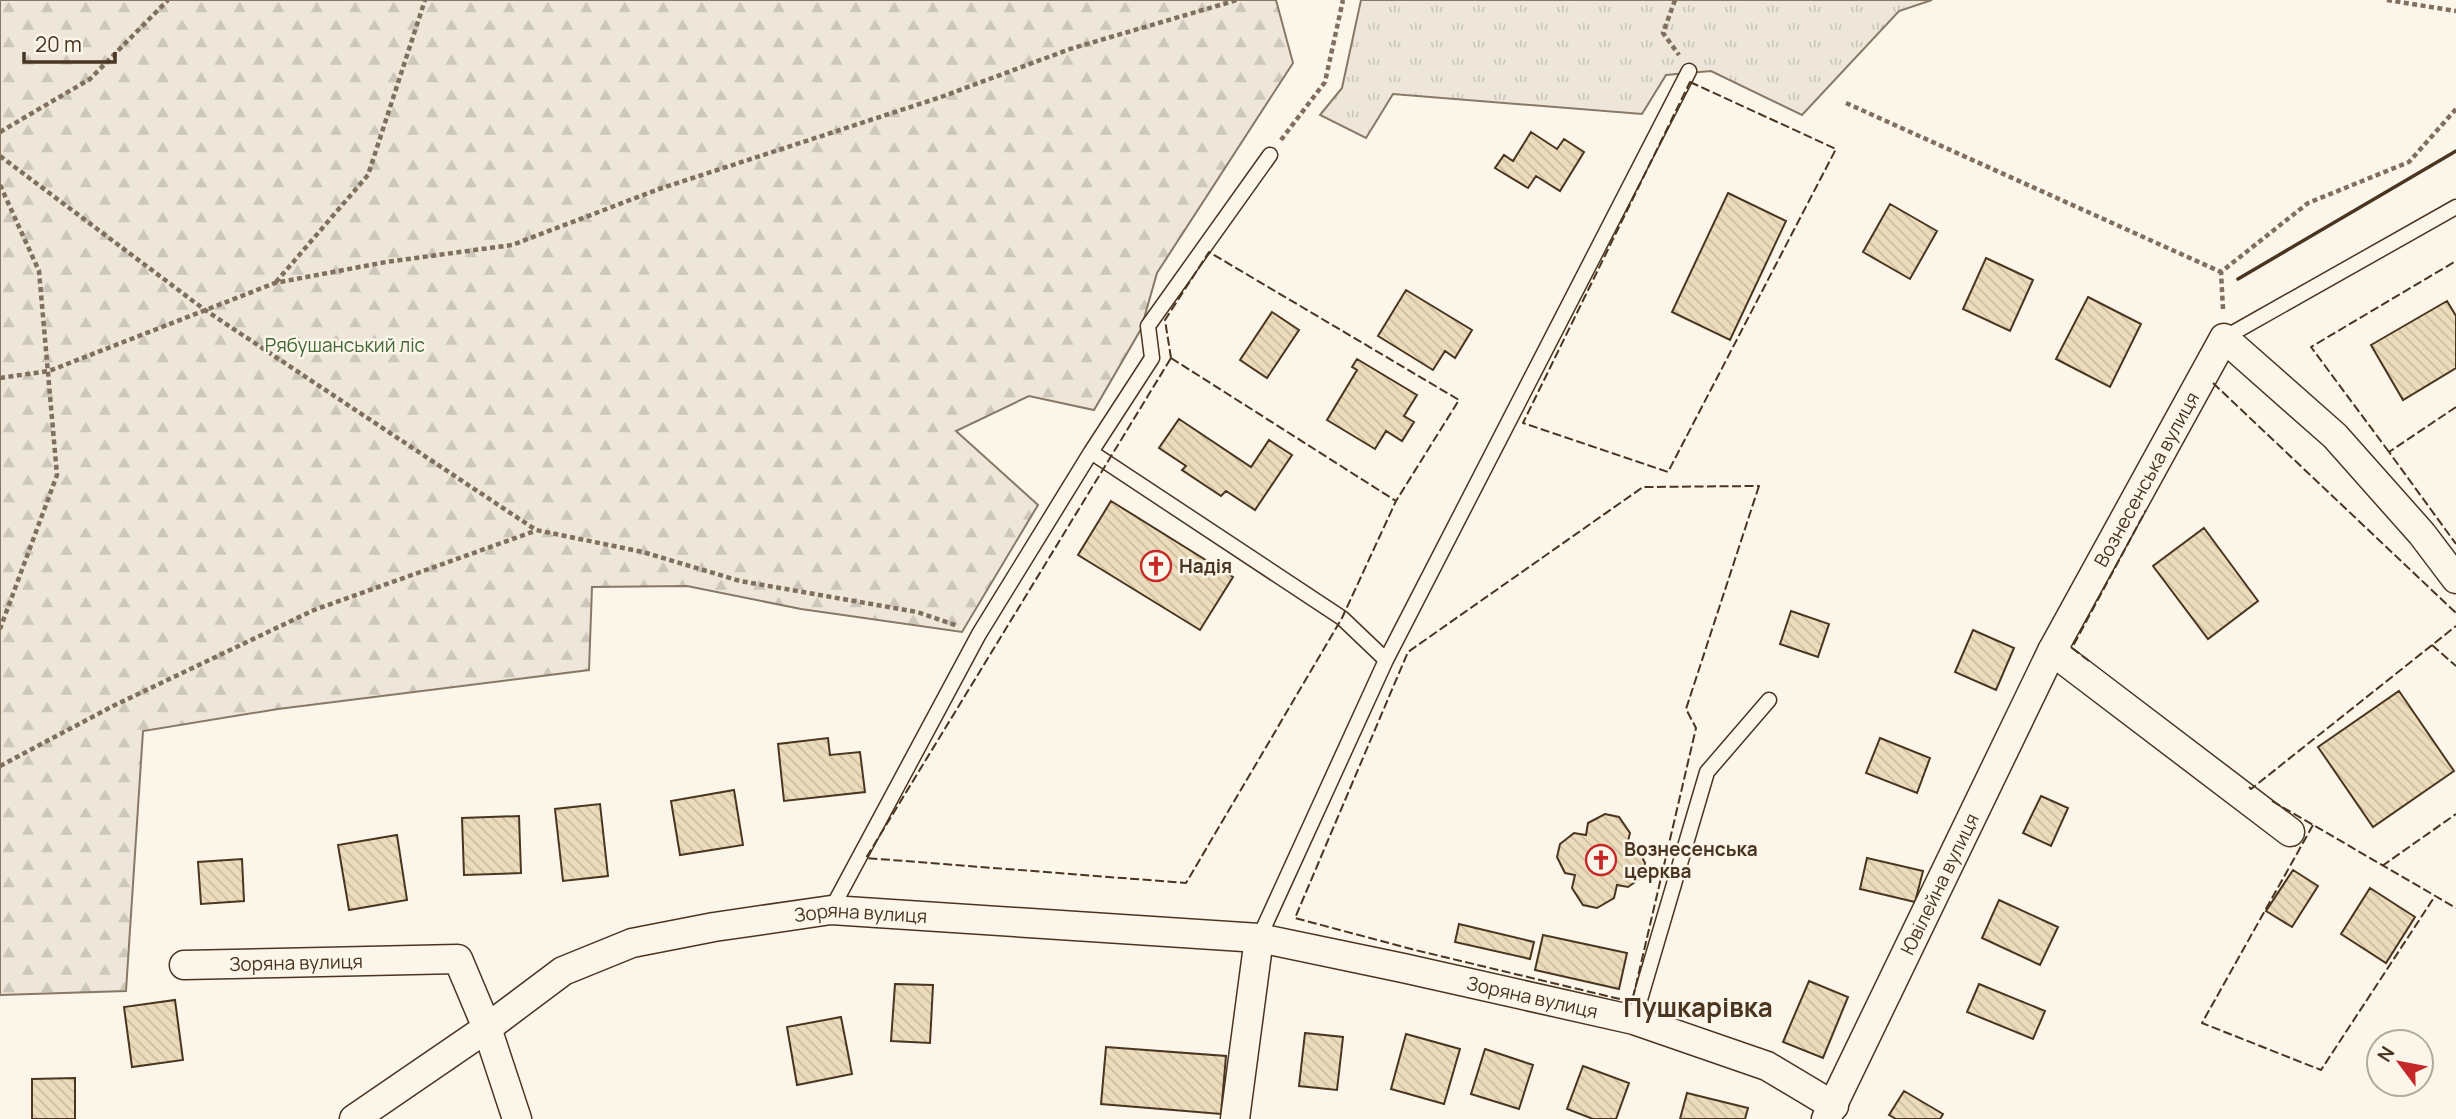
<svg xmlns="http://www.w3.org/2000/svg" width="2456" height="1119" font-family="Manrope,sans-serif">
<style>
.grass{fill:url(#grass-tufts);stroke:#887966;stroke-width:2}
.forest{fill:url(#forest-firs);stroke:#887966;stroke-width:2}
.building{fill:url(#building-back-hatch);stroke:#4a3520;stroke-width:2}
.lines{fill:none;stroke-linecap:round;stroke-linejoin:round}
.service-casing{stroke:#4a3520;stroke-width:17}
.minor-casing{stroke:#4a3520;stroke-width:31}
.path{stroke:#7f6f5c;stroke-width:4.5;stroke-dasharray:5 3.5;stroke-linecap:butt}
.service{stroke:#fbf6e9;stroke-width:14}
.minor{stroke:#fbf6e9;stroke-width:28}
.fence{stroke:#4a3520;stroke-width:2;stroke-dasharray:9 3.5;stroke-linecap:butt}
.wall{stroke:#4a3520;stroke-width:3.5}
.labels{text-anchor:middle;stroke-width:5;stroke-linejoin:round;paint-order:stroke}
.park-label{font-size:19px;fill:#436837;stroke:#fbf6e9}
.street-label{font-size:19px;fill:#4a3520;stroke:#fbf6e9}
.poi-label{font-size:19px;font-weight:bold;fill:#4a3520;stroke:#fbf6e9;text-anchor:start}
.district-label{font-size:26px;font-weight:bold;fill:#4a3520;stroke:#fbf6e9}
</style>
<defs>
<pattern id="grass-tufts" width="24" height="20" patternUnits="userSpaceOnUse" patternTransform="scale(1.75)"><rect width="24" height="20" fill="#ede6d9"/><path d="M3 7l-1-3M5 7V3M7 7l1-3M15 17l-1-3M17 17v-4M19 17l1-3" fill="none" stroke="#cdc6ba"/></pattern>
<pattern id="forest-firs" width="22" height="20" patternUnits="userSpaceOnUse" patternTransform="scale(1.75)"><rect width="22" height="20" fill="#ede6d9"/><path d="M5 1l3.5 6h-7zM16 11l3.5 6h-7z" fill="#cdc6ba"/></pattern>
<pattern id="building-back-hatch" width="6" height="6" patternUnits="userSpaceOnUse" patternTransform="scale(1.75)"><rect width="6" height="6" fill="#ecdcbc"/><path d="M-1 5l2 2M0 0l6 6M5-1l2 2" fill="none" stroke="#ccbda1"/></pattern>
</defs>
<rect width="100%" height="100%" fill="#fbf6e9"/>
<path class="grass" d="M 1361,0 L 1932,0 L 1899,11 L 1802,115 L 1711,71 L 1666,75 L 1642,114 L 1393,94 L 1366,138 L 1320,115 L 1342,88 Z"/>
<path class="forest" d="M 0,0 L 1276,0 L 1293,63 L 1157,273 L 1141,329 L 1094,410 L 1029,396 L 956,431 L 1038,505 L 962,632 L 801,609 L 687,586 L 592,587 L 589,670 L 278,709 L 143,731 L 126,991 L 0,995 Z"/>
<path class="building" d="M 1531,132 L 1557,149 L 1564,139 L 1584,152 L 1560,191 L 1536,176 L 1528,188 L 1495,168 L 1504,155 L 1513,161 Z
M 1728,193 L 1786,221 L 1730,340 L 1672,312 Z
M 1890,204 L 1937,231 L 1910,279 L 1863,252 Z
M 1986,258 L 2033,280 L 2010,331 L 1963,309 Z
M 1406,290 L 1472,330 L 1455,358 L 1445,351 L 1433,370 L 1378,336 Z
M 2088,297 L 2141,324 L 2110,387 L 2056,359 Z
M 2447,301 L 2456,316 L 2456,368 L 2403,400 L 2371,345 Z
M 1272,312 L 1299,330 L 1267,378 L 1240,360 Z
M 1357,359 L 1417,395 L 1404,416 L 1414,422 L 1402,441 L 1386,431 L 1375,449 L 1327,420 L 1357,370 L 1352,367 Z
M 1179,419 L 1251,467 L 1269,440 L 1292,455 L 1255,510 L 1226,491 L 1221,496 L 1182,470 L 1186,466 L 1159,448 Z
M 1111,501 L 1233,577 L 1200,630 L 1078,555 Z
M 2204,528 L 2258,601 L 2208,639 L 2153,566 Z
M 1791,611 L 1829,624 L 1818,657 L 1780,644 Z
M 1973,630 L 2014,648 L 1996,690 L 1955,672 Z
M 2399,691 L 2454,771 L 2373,827 L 2318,747 Z
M 828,738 L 830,755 L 860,752 L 865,792 L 784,801 L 778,744 Z
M 1880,738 L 1930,758 L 1917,793 L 1866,773 Z
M 734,790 L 743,845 L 680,855 L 671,801 Z
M 2041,796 L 2068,808 L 2051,846 L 2023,833 Z
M 600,804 L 608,876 L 563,881 L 555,809 Z
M 1605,814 L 1619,817 L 1630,833 L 1627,845 L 1637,847 L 1645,863 L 1642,877 L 1628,887 L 1617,885 L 1614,898 L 1597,908 L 1583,905 L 1572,888 L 1575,875 L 1565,873 L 1557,857 L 1560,844 L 1574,833 L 1586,835 L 1588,823 Z
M 519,816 L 521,873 L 464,875 L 462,818 Z
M 397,835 L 407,900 L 349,910 L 338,845 Z
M 1867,858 L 1923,871 L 1915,902 L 1860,889 Z
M 242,859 L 244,901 L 201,904 L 198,862 Z
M 2293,870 L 2318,886 L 2292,927 L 2266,911 Z
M 2370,888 L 2415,917 L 2386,963 L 2341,934 Z
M 1999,900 L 2058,927 L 2040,965 L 1982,938 Z
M 1459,924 L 1534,942 L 1530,959 L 1455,942 Z
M 1543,935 L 1627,953 L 1619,989 L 1535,970 Z
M 1809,981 L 1848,997 L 1823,1058 L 1783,1042 Z
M 895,984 L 933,985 L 930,1043 L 891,1041 Z
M 1979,984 L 2045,1011 L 2033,1039 L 1967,1012 Z
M 175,1000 L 183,1060 L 132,1067 L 124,1007 Z
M 841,1017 L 852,1074 L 797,1085 L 787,1027 Z
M 1305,1033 L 1343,1037 L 1337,1090 L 1299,1086 Z
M 1406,1034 L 1460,1049 L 1444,1104 L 1391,1089 Z
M 1106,1047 L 1226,1056 L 1221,1114 L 1101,1104 Z
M 1485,1049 L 1533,1065 L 1519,1109 L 1471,1094 Z
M 1583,1066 L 1629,1083 L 1616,1119 L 1593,1119 L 1567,1109 Z
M 75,1078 L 75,1119 L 32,1119 L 32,1079 Z
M 1904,1091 L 1943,1114 L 1940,1119 L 1896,1119 L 1889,1115 Z
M 1687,1093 L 1748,1108 L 1745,1119 L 1680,1119 Z"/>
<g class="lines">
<g class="service-casing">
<path id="service" d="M 2224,338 L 2456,207
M 1091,452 L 1152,358 L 1148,326 L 1270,155
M 1386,660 L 1689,71
M 831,910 L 979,634 L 1091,452 L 1342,618 L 1386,660 L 1259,938
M 1634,1020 L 1707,772 L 1769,700"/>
</g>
<g class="minor-casing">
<g id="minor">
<path id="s1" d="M 2290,832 L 2052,651 L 2224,338 L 2335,436 L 2422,534 L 2456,579"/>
<path id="s2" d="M 184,965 L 458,959 L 487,1028 L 517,1119"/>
<path id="s3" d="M 354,1119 L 487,1028 L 563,971 L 632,943 L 714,927 L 831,910 L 1259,938 L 1403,968 L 1634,1020 L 1767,1066 L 1834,1106"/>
<path d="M 1235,1119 L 1259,938"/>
<path id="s4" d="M 1826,1119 L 2052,651"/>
</g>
</g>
<path class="path" d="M 1675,0 L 1663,33 L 1679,55
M 2387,0 L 2456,11
M 1846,103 L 2221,272
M 0,132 L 90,79 L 168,0
M 1281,140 L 1325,82 L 1343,0
M 0,156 L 205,310 L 536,530 L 643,552 L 740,581 L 917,612 L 958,626
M 0,185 L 39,271 L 57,475 L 0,629
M 276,282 L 368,175 L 425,0
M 2223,309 L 2221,272 L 2308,203 L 2409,162 L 2456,109
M 0,378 L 49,371 L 275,283 L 386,262 L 512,245 L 659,189 L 941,97 L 1070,49 L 1237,0
M 0,766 L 113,706 L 314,610 L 535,531"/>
<use href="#service" class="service"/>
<use href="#minor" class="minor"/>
<path class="fence" d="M 1690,82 L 1836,149 L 1668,472 L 1523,423 Z
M 1171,358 L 1396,501 L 1342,618 L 1186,883 L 866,858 Z
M 1171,358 L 1165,320 L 1209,252 L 1459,400 L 1396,501
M 2213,383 L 2456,613
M 2456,407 L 2389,452 L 2456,544
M 2389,452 L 2311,347 L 2456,261
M 1759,486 L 1686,709 L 1696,728 L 1632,1002 L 1415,950 L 1295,918 L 1408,652 L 1643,487 Z
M 2432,645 L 2456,666
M 2089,661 L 2072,648 L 2146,510
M 2249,787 L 2251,789 L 2456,626
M 2272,801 L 2456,908
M 2313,825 L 2202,1023 L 2321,1070 L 2435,896
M 2382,866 L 2456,814"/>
<path class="wall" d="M 2238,279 L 2456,151"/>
</g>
<defs>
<g id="church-ring" transform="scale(1.575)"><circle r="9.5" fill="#fbf6e9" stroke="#c62828" stroke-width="1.5"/><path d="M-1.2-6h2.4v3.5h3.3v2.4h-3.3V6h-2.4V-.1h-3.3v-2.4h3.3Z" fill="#c62828"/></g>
</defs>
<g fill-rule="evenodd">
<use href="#church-ring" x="1156" y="566"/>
<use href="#church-ring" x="1601" y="860"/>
</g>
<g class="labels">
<g class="park-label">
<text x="345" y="352">Рябушанський ліс</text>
</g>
<g class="street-label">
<text dy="7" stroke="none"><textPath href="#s1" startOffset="495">Вознесенська вулиця</textPath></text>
<text dy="7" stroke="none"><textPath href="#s4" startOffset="261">Ювілейна вулиця</textPath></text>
<text dy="7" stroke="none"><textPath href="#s3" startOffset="562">Зоряна вулиця</textPath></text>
<text dy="7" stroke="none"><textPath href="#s2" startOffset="112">Зоряна вулиця</textPath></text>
<text dy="7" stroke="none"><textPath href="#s3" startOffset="1241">Зоряна вулиця</textPath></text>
</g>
<g class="poi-label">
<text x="1179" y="573">Надія</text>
<text x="1624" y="856">Вознесенська<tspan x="1624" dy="22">церква</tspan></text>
</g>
<g class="district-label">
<text x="1698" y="1017">Пушкарівка</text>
</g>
</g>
<g transform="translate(2400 1063) rotate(302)"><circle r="33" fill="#fbf6e9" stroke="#b4a999" stroke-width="2"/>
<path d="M0-5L12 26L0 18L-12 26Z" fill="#c62828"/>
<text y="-10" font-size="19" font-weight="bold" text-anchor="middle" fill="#4a3520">N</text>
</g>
<path d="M24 52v10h91v-10" fill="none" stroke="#4a3520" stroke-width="3.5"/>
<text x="35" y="52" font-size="21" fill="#4a3520" stroke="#fbf6e9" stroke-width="5" paint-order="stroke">20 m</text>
</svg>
